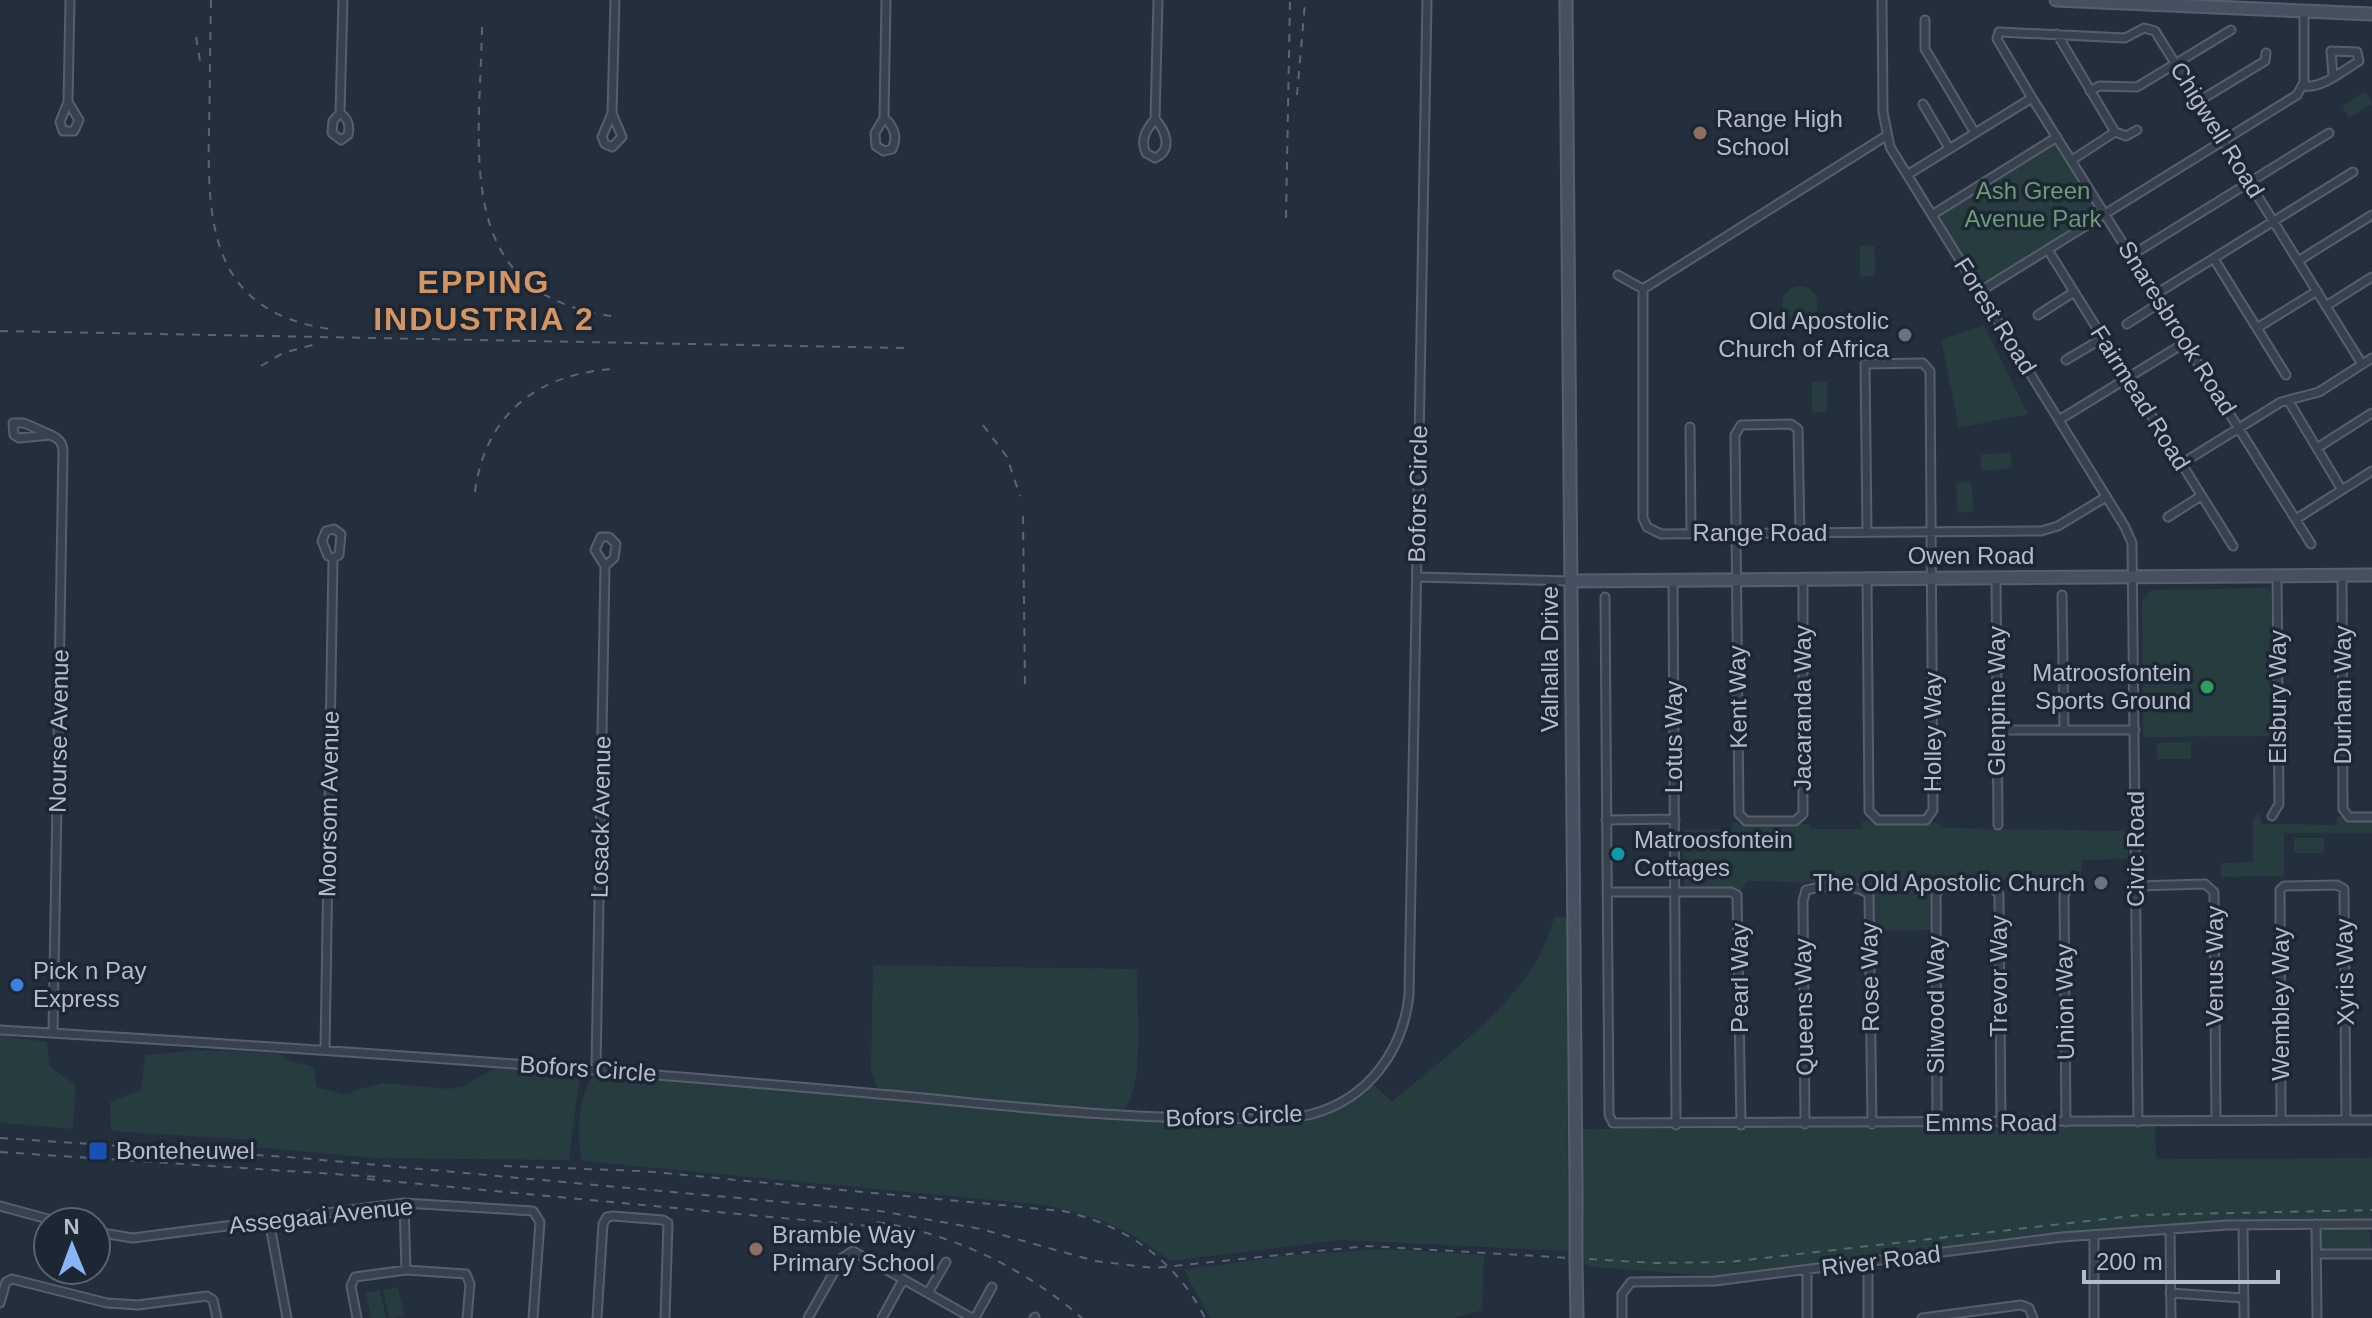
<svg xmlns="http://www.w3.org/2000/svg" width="2372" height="1318" font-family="Helvetica,sans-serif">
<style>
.green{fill:#263c3f}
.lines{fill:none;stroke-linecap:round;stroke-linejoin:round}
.street-casing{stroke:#565f6c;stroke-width:11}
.secondary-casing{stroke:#565f6c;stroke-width:15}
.street{stroke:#38414e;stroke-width:7}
.secondary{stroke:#465061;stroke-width:11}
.rail{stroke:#5a6575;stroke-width:2;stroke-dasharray:8 8;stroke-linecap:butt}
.secondary-bridge-casing{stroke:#565f6c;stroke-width:15;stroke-linecap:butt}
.secondary-bridge{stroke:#465061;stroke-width:11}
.education-dot{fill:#8d6e63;stroke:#1d2633;stroke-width:3}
.worship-dot{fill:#6b7280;stroke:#1d2633;stroke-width:3}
.leisure-dot{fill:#2e9e5b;stroke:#1d2633;stroke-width:3}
.culture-dot{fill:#0f9aa8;stroke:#1d2633;stroke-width:3}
.shop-dot{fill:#3f7fe0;stroke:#1d2633;stroke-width:3}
.transit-dot{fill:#1a4fb4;stroke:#1d2633;stroke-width:3}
.labels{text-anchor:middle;stroke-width:7;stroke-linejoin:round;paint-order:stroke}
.poi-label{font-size:24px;fill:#b4bcc9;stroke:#1d2633;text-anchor:start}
.street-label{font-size:24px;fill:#b4bcc9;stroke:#1d2633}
.park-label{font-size:24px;fill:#6b9a76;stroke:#1d2633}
.district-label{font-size:32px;font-weight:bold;letter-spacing:2px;fill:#d59563;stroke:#1d2633}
</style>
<rect width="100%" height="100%" fill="#242f3e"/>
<path class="green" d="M 2366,91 L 2372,104 L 2349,118 L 2342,106 Z
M 2052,144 L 2059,146 L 2097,213 L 1990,281 L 1981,282 L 1941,221 L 1942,213 Z
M 1860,246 L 1874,246 L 1875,276 L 1860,276 Z
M1782 304a18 18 0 1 1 36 0a18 18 0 1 1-36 0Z
M 1984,325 L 2028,414 L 1959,428 L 1941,340 Z
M 1812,382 L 1827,382 L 1827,412 L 1812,412 Z
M 2010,452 L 2012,468 L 1982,471 L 1980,455 Z
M 1971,482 L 1974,511 L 1958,513 L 1956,483 Z
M 2266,588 L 2271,592 L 2272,736 L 2143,737 L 2142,601 L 2151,590 Z
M 2191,742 L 2191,759 L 2157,759 L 2157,743 Z
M 2259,813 L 2262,824 L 2337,825 L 2337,817 L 2342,816 L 2347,820 L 2372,820 L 2372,833 L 2284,833 L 2284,876 L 2221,877 L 2221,863 L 2253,862 L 2253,819 Z
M 1863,821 L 1940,823 L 1941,828 L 2128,831 L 2128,859 L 2082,860 L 2081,879 L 2006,879 L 1999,884 L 1938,882 L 1932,888 L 1931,930 L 1874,930 L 1873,890 L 1868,884 L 1747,881 L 1740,891 L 1686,889 L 1684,886 L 1683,830 L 1732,829 L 1733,822 L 1742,825 L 1810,824 L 1811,829 L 1862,829 Z
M 2294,838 L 2324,838 L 2324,853 L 2294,853 Z
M 1554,917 L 1567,917 L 1568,1251 L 1340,1240 L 1170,1261 C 1124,1226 1100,1218 1045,1205 L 582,1161 C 576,1134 578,1096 595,1073 L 1150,1122 L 1306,1120 L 1350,1102 L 1373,1084 L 1392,1102 C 1448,1053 1538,993 1554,917 Z
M 873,965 L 1137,969 C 1136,1002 1145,1084 1125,1108 L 1113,1111 L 890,1091 L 877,1087 L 871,1070 Z
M 0,1036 L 47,1042 L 49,1066 L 75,1085 L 73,1129 L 0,1123 Z
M 196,1050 L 280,1053 L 287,1060 L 314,1067 L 317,1087 L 343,1094 L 383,1083 L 449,1089 L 464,1086 L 497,1067 L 580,1073 L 569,1160 L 376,1158 L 253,1147 L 253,1140 L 111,1131 L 110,1102 L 141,1090 L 145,1055 Z
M 2155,1125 L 2156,1159 L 2372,1158 L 2372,1219 L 2242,1220 L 2056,1233 L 1717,1276 L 1591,1267 L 1584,1263 L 1582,1129 Z
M 2325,1227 L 2369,1228 L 2372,1251 L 2320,1251 L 2320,1233 Z
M 1387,1249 L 1484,1255 L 1482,1310 L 1454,1318 L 1210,1318 L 1184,1270 L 1290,1255 Z
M 398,1287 L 404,1316 L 389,1318 L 383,1290 Z
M 380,1290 L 386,1318 L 371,1318 L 366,1293 Z"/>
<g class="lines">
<g class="street-casing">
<path id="street" d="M 1882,0 L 1883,112 L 1890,147 L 2125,527 L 2132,543 L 2138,1122
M 1925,20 L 1925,49 L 1975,133
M 2057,34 L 2115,132 L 2126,136 L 2137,130
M 2303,86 C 2322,89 2344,70 2359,61 L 2357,52 L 2331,51 L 2333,76
M 2090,91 L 2099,86 L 2137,87 L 2231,30
M 2199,101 L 2265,61 L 2266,53
M 68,102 L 79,120 L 74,131 L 63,131 L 60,122 L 68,102 L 70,0
M 1923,104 L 1949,148
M 340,113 L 343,0
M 340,113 C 349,119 350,126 348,135 L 341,140 L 332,133 L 333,121 Z
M 612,113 L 615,0
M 612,113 L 622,137 L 612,147 L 605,144 L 602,137 Z
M 884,118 L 886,0
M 884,118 C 894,126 898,138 892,149 L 884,151 L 876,146 L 875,133 Z
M 1155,119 L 1158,0
M 1155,119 C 1166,131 1173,150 1155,158 L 1146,153 C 1140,140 1146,130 1155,119 Z
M 1886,136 L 1643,289 L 1643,518 L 1647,527 L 1661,534 L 2041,531 L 2058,526 L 2106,497
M 2072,160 L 2115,132
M 1907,175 L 2032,98
M 1932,215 L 2057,137
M 2048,250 L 2233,546
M 2132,255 L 2329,133
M 2214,259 L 2286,375
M 2298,261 L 2372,215
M 1618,275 L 1643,289
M 1979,292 L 2297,95 L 2304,82 L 2304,13
M 2156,294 L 2353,172
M 2326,306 L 2372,277
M 2038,315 L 2074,292
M 2127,324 L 2161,302
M 2257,328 L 2317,291
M 2066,360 L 2103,338
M 2288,400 L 2342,490
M 2059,420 L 2186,342
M 1690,427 L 1691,533
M 51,435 L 19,438 L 14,435 L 13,423 L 24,423 L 51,435 C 59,439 63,443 63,452 L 53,1033
M 2317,448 L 2372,413
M 2181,464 L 2281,402 L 2319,392 L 2372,358
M 2168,517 L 2201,496
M 2296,519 L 2372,471
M 334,529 L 341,534 L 339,555 L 333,558 L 328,556 L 322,541 L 326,531 Z
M 1867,532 L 1865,364 L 1923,363 L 1930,371 L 1933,810 L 1926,820 L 1878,820 L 1869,811 L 1867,579
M 1800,533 L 1798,429 L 1791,424 L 1741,425 L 1735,435 L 1739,814 L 1746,821 L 1795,821 L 1803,814 L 1803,580
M 601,537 L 609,537 L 616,544 L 614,558 L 605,566 L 595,550 Z
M 2311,544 L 2032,98 L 1997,39 L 1999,32 L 2125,38 L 2144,28 L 2155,31 L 2362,364
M 2342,576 L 2343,809 L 2349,817 L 2372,817
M 1417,577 L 1571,581
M 1996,577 L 1998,825
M 1673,581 L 1676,1125
M 2062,595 L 2064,730
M 1605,597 L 1609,1115 L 1613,1123 L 2372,1120
M 1997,730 L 2135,730
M 2272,816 L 2279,804 L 2277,576
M 1606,820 L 1675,819
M 2136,886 L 2205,884 L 2214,892 L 2216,1121
M 1607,892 L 1731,892 L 1737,895 L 1741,1125
M 0,1030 C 290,1047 579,1067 868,1093 C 984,1103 1100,1118 1216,1118 C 1248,1118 1282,1122 1312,1114 C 1368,1099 1403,1051 1409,995 L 1427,0
M 325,1050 L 333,558
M 596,1068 L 605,566
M 2281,1120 L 2280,890 L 2284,886 L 2337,885 L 2344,889 L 2346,1120
M 2066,1122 L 2064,895 L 2070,884
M 1937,1123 L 1936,893 L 1943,887 L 1991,886 L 1999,894 L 2001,1123
M 1805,1124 L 1803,901 L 1806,890 C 1822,886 1858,883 1869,895 L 1872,1124
M 404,1203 L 406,1270
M 0,1206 L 59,1222
M 269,1220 L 287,1318
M 2316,1224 L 2317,1318
M 2243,1225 L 2244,1318
M 2170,1229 L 2171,1318
M 96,1232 L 133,1238 L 404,1203 L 533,1211 L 540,1222 L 533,1318
M 2094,1235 L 2094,1318
M 2317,1254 L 2372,1254
M 1807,1270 L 1807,1318
M 928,1293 L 946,1262
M 2170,1293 L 2244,1298
M 0,1303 L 6,1282 L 12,1279 L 107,1303 L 138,1305 L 207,1296 L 213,1300 L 217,1318
M 357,1318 L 351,1286 L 355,1277 L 406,1270 L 466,1274 L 470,1284 L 467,1318
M 597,1318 L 603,1224 L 607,1217 L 613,1216 L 663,1220 L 668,1223 L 665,1318
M 808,1318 L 842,1258 L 853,1251 L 972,1318
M 882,1318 L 903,1280
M 975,1318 L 992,1287
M 1034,1318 L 1035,1317
M 1622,1318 L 1622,1294 L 1631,1282 L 1715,1281 L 2062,1237 L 2227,1225 L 2372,1224
M 1868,1318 L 1868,1262
M 1922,1318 L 2021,1305 L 2029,1308 L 2033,1318"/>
</g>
<g class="secondary-casing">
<path id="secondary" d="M 1566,0 L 1576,1185
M 2056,0 L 2372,14
M 1571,581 L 2372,575
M 1576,1262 L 1577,1318"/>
</g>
<use href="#street" class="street"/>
<use href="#secondary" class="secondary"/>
<path class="rail" d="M 211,0 C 210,43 210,86 209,129 C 207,226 212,312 330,329
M 482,27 C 480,153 450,298 619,317
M 196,37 L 201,67
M 1297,95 L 1305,3
M 1286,218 L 1290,0
M 0,331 L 904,348
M 261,366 L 283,353 L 316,344
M 983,425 L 1007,457 L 1020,496
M 475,492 C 485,414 538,373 615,369
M 1023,516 L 1025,687
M 0,1138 L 301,1158 L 880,1211 L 981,1229 L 1095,1261 L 1154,1268 L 1367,1246 L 1656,1263 L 1729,1262 L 2140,1215 L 2372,1210
M 0,1152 L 379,1177
M 504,1166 L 642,1171 L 1063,1211 C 1125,1225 1176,1260 1205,1318
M 367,1179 L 889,1228
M 877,1222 C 953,1234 1023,1267 1082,1318"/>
<g class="secondary-bridge-casing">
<path id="secondary-bridge" d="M 1576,1185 L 1576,1262"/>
</g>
<use href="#secondary-bridge" class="secondary-bridge"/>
</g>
<g class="education-dot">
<circle cx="1700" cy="133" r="8"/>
<circle cx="756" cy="1249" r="8"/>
</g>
<g class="worship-dot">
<circle cx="1905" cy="335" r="8"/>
<circle cx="2101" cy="883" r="8"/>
</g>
<circle class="leisure-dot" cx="2207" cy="687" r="8"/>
<circle class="culture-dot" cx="1618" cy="854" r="8"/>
<circle class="shop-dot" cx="17" cy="985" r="8"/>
<rect class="transit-dot" x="88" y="1141" width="20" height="20" rx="4"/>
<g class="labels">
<g class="poi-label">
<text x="1716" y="127">Range High<tspan x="1716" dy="28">School</tspan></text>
<text x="1889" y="329" text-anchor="end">Old Apostolic<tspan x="1889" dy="28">Church of Africa</tspan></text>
<text x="2191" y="681" text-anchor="end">Matroosfontein<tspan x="2191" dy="28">Sports Ground</tspan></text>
<text x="1634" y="848">Matroosfontein<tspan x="1634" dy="28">Cottages</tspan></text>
<text x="2085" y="891" text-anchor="end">The Old Apostolic Church</text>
<text x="33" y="979">Pick n Pay<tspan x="33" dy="28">Express</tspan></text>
<text x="116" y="1159">Bonteheuwel</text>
<text x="772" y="1243">Bramble Way<tspan x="772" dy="28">Primary School</tspan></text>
</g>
<g class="street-label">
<text transform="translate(2217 130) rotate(58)" y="8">Chigwell Road</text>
<text transform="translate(1995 316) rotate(58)" y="8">Forest Road</text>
<text transform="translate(2177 328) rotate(58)" y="8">Snaresbrook Road</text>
<text transform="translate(2140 398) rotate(58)" y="8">Fairmead Road</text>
<text transform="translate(1418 494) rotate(-89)" y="8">Bofors Circle</text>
<text x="1760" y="541">Range Road</text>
<text x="1971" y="564">Owen Road</text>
<text transform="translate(1550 659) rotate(-90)" y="8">Valhalla Drive</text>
<text transform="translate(2343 695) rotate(-90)" y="8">Durham Way</text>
<text transform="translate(1738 697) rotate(-91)" y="8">Kent Way</text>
<text transform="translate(2278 697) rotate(-90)" y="8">Elsbury Way</text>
<text transform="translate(1997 701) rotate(-90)" y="8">Glenpine Way</text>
<text transform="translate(1803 708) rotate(-90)" y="8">Jacaranda Way</text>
<text transform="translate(59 731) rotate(-89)" y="8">Nourse Avenue</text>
<text transform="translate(1933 732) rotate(-90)" y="8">Holley Way</text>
<text transform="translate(1674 737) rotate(-90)" y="8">Lotus Way</text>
<text transform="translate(329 804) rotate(-89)" y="8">Moorsom Avenue</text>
<text transform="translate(601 817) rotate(-89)" y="8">Losack Avenue</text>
<text transform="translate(2136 849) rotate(-90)" y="8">Civic Road</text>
<text transform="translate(2215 966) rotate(-90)" y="8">Venus Way</text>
<text transform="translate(2345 972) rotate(-91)" y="8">Xyris Way</text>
<text transform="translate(1999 976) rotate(-90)" y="8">Trevor Way</text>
<text transform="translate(1870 977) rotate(-91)" y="8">Rose Way</text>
<text transform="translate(1740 978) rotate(-90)" y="8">Pearl Way</text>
<text transform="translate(2065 1002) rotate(-91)" y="8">Union Way</text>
<text transform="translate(2281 1004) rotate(-90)" y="8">Wembley Way</text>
<text transform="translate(1936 1005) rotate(-90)" y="8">Silwood Way</text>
<text transform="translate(1804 1007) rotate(-91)" y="8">Queens Way</text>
<text transform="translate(588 1069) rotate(4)" y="8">Bofors Circle</text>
<text transform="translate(1234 1116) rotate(-2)" y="8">Bofors Circle</text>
<text x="1991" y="1131">Emms Road</text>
<text transform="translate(321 1216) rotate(-6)" y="8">Assegaai Avenue</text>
<text transform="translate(1881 1261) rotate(-7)" y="8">River Road</text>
</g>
<g class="park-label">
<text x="2033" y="199">Ash Green<tspan x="2033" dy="28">Avenue Park</tspan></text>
</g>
<g class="district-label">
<text x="484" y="293">EPPING<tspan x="484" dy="37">INDUSTRIA 2</tspan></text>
</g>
</g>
<g transform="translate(72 1246) rotate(359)"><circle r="38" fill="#1d2633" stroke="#59626f" stroke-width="2"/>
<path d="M0-6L14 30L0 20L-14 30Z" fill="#8ab4f8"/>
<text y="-12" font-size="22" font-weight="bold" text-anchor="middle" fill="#b4bcc9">N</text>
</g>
<path d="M2084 1270v12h194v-12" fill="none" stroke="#b4bcc9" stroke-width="4"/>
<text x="2096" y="1270" font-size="24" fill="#b4bcc9" stroke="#1d2633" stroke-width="6" paint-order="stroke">200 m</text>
</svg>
